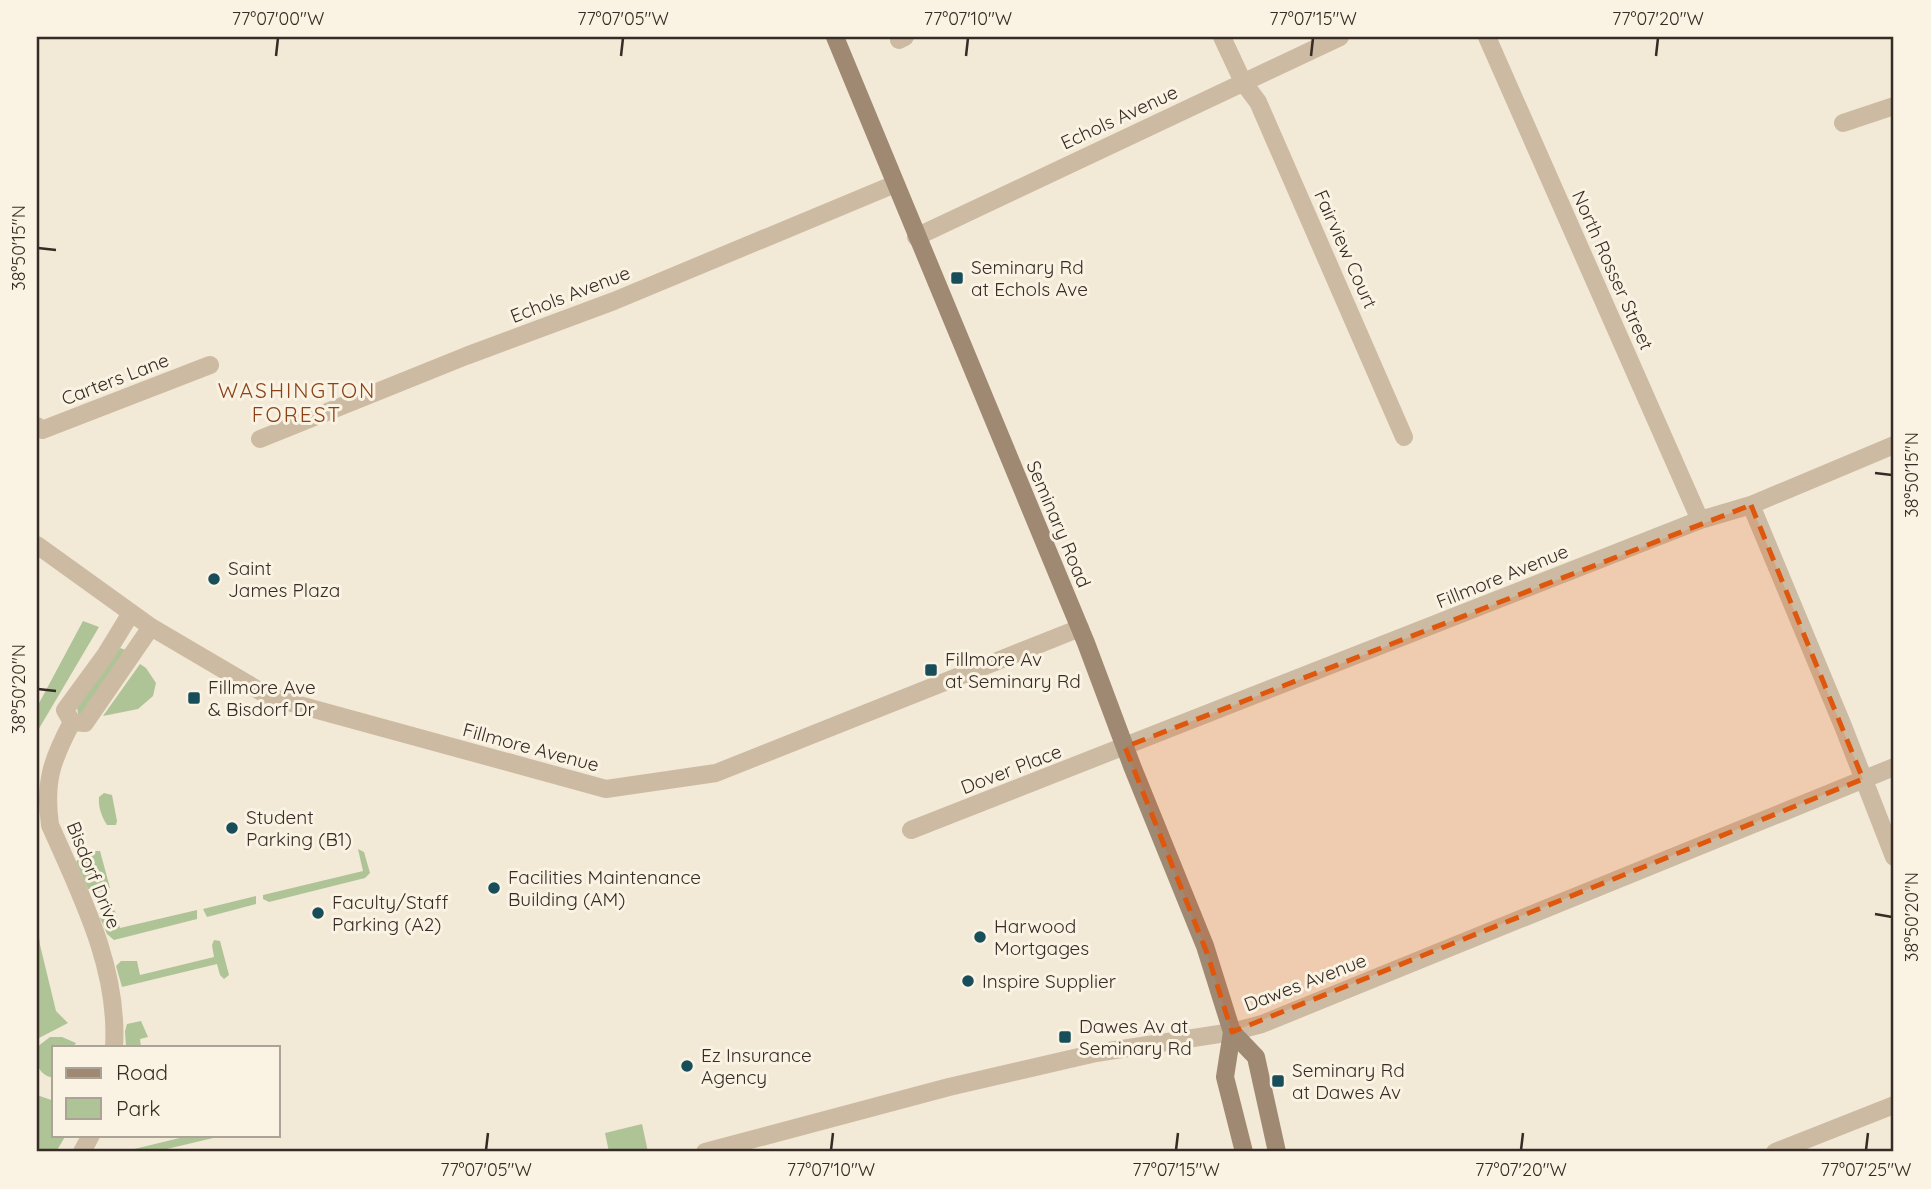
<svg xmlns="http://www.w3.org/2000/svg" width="1931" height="1189" font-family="Quicksand,sans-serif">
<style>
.green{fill:#aec396}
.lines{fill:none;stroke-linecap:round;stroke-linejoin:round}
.minor{stroke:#ccbba2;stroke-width:18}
.tertiary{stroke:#ccbba2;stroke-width:18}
.secondary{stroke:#9f8973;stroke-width:18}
.marked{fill:#df570d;fill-opacity:0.2;stroke:#df570d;stroke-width:5;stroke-dasharray:14 9;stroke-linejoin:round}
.ticks{fill:none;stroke:#362c25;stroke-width:2.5}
.poi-dot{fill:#184d5a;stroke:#faf3e3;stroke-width:2.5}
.labels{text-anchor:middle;stroke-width:6;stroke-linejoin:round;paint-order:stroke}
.street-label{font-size:19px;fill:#362c25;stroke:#faf3e3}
.poi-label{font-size:19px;fill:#362c25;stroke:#faf3e3;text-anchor:start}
.neighbourhood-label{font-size:21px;letter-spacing:2px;fill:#8b4218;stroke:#faf3e3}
.neatline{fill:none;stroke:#362c25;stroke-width:2.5}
.ticks-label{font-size:18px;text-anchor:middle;fill:#362c25}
</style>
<rect width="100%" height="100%" fill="#f3e9d7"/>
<path class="green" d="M 83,621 L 99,627 L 37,732 L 37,707 Z
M 120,648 L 126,650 L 82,714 L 78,714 L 77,707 Z
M 140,664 L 146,668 L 156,683 L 153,696 L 138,709 L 103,716 Z
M 104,793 L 112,795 L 117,821 L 116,825 L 107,825 C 102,817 98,807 99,797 Z
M 358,849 L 364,852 L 370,873 L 365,878 L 269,902 L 263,899 L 263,895 L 363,871 Z
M 95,851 L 100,851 L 110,888 L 98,892 L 88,889 L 76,862 L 80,857 Z
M 256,896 L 256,904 L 207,917 L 203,909 Z
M 110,908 L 115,911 L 120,928 L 197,910 L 197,919 L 114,940 L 107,934 L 100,918 L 104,910 Z
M 37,920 L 40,945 L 56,1011 L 68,1023 L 37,1039 Z
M 214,940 L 220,941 L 229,975 L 224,979 L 220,975 L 217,964 L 122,987 L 116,966 L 121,961 L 137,961 L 140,975 L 214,957 L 212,945 Z
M 141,1021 L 148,1037 L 140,1039 L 141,1047 L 126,1047 L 125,1031 L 127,1024 Z
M 50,1037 L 62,1037 L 76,1043 L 73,1047 L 54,1047 L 54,1078 C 36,1074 37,1063 37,1047 Z
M 37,1095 L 54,1101 L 54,1135 L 66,1135 L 56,1152 L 37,1152 Z
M 642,1124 L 648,1152 L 609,1152 L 605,1133 Z
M 192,1135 L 226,1135 L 154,1152 L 122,1152 Z"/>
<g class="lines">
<path class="minor" d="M 1222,37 L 1243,82 L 1258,102 L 1404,437
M 1487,37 L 1700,520
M 899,40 L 905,37
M 1843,123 L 1894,106
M 916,237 L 1340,37
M 37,426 L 42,430 L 210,365
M 260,439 L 466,356 L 614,301 L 895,184
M 1751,505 L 1843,726 L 1894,857
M 37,545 L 151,627 L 270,697 L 606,789 L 716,773 L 1080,628
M 72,722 C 52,760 44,781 50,825 C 81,895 119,969 114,1047
M 72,722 L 65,710 L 106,654 L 131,613
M 72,722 L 85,723 L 151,627
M 911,830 L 1700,520 L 1751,505 L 1894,445
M 1232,1032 L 1262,1024 L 1894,767
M 82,1152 L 91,1135
M 1775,1152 L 1894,1105"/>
<path class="tertiary" d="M 705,1152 L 949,1087 L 1096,1053 L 1232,1032"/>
<path class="secondary" d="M 835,37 L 1086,643 L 1132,766 L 1205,946 L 1232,1032 L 1225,1077 L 1244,1152
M 1232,1032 L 1256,1057 L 1277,1152"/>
</g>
<path class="marked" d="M 1751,505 L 1863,779 L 1232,1032 L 1207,953 L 1125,747 Z"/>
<path class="ticks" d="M 276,56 L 278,38M 621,56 L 623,38M 966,56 L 968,38M 1311,56 L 1313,38M 1656,56 L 1658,38M 38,248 L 56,250M 1875,473 L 1892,475M 38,689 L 56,691M 1875,914 L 1892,917M 486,1150 L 488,1133M 831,1150 L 833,1133M 1176,1150 L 1178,1133M 1521,1150 L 1523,1133M 1866,1150 L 1868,1133"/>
<g class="poi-dot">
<rect x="950" y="271" width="14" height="14" rx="3.5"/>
<circle cx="214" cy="579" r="7"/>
<rect x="924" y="663" width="14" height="14" rx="3.5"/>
<rect x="187" y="691" width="14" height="14" rx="3.5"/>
<circle cx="232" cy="828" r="7"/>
<circle cx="494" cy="888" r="7"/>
<circle cx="318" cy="913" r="7"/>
<circle cx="980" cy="937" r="7"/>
<circle cx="968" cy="981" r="7"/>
<rect x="1058" y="1030" width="14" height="14" rx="3.5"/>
<circle cx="687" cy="1066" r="7"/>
<rect x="1271" y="1074" width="14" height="14" rx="3.5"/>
</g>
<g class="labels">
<g class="street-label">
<text transform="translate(1119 117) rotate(-25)" y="7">Echols Avenue</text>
<text transform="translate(1346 249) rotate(66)" y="7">Fairview Court</text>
<text transform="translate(1613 270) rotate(66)" y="7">North Rosser Street</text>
<text transform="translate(570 294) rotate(-21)" y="7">Echols Avenue</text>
<text transform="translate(115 379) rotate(-21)" y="7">Carters Lane</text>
<text transform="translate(1059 524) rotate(67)" y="7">Seminary Road</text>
<text transform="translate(1502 576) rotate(-22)" y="7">Fillmore Avenue</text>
<text transform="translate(531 747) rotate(15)" y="7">Fillmore Avenue</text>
<text transform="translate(1011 769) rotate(-21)" y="7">Dover Place</text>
<text transform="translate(94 875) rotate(68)" y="7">Bisdorf Drive</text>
<text transform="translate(1305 982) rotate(-21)" y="7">Dawes Avenue</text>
</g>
<g class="poi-label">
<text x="971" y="274">Seminary Rd<tspan x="971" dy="22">at Echols Ave</tspan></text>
<text x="228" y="575">Saint<tspan x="228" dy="22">James Plaza</tspan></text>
<text x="945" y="666">Fillmore Av<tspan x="945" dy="22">at Seminary Rd</tspan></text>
<text x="208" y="694">Fillmore Ave<tspan x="208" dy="22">&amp; Bisdorf Dr</tspan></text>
<text x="246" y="824">Student<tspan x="246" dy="22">Parking (B1)</tspan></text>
<text x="508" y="884">Facilities Maintenance<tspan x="508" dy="22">Building (AM)</tspan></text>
<text x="332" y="909">Faculty/Staff<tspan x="332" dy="22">Parking (A2)</tspan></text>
<text x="994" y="933">Harwood<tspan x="994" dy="22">Mortgages</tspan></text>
<text x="982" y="988">Inspire Supplier</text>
<text x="1079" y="1033">Dawes Av at<tspan x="1079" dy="22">Seminary Rd</tspan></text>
<text x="701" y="1062">Ez Insurance<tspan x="701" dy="22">Agency</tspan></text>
<text x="1292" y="1077">Seminary Rd<tspan x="1292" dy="22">at Dawes Av</tspan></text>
</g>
<g class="neighbourhood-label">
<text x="297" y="398">WASHINGTON<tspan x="297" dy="24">FOREST</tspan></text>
</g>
</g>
<rect width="1931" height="1189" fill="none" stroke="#faf3e3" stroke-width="77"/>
<rect x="52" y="1046" width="228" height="91" fill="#faf3e3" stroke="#aca397" stroke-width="2"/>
<rect x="66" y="1068" width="35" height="10" fill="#9f8973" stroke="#aca397" stroke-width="2"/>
<text x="116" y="1080" font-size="21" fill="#362c25">Road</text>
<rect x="66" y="1098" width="35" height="21" fill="#aec396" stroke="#aca397" stroke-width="2"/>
<text x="116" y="1116" font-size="21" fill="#362c25">Park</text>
<rect x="38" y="38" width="1854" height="1112" class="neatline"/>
<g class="ticks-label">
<text x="278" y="25">77°07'00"W</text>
<text x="623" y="25">77°07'05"W</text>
<text x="968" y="25">77°07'10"W</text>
<text x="1313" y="25">77°07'15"W</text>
<text x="1658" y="25">77°07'20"W</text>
<text transform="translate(19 248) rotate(-90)" y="6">38°50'15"N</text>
<text transform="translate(1912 475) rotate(-90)" y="6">38°50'15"N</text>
<text transform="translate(19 689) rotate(-90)" y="6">38°50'20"N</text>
<text transform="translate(1912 917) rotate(-90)" y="6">38°50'20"N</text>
<text x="486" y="1176">77°07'05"W</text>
<text x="831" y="1176">77°07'10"W</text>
<text x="1176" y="1176">77°07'15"W</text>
<text x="1521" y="1176">77°07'20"W</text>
<text x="1866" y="1176">77°07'25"W</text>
</g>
</svg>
